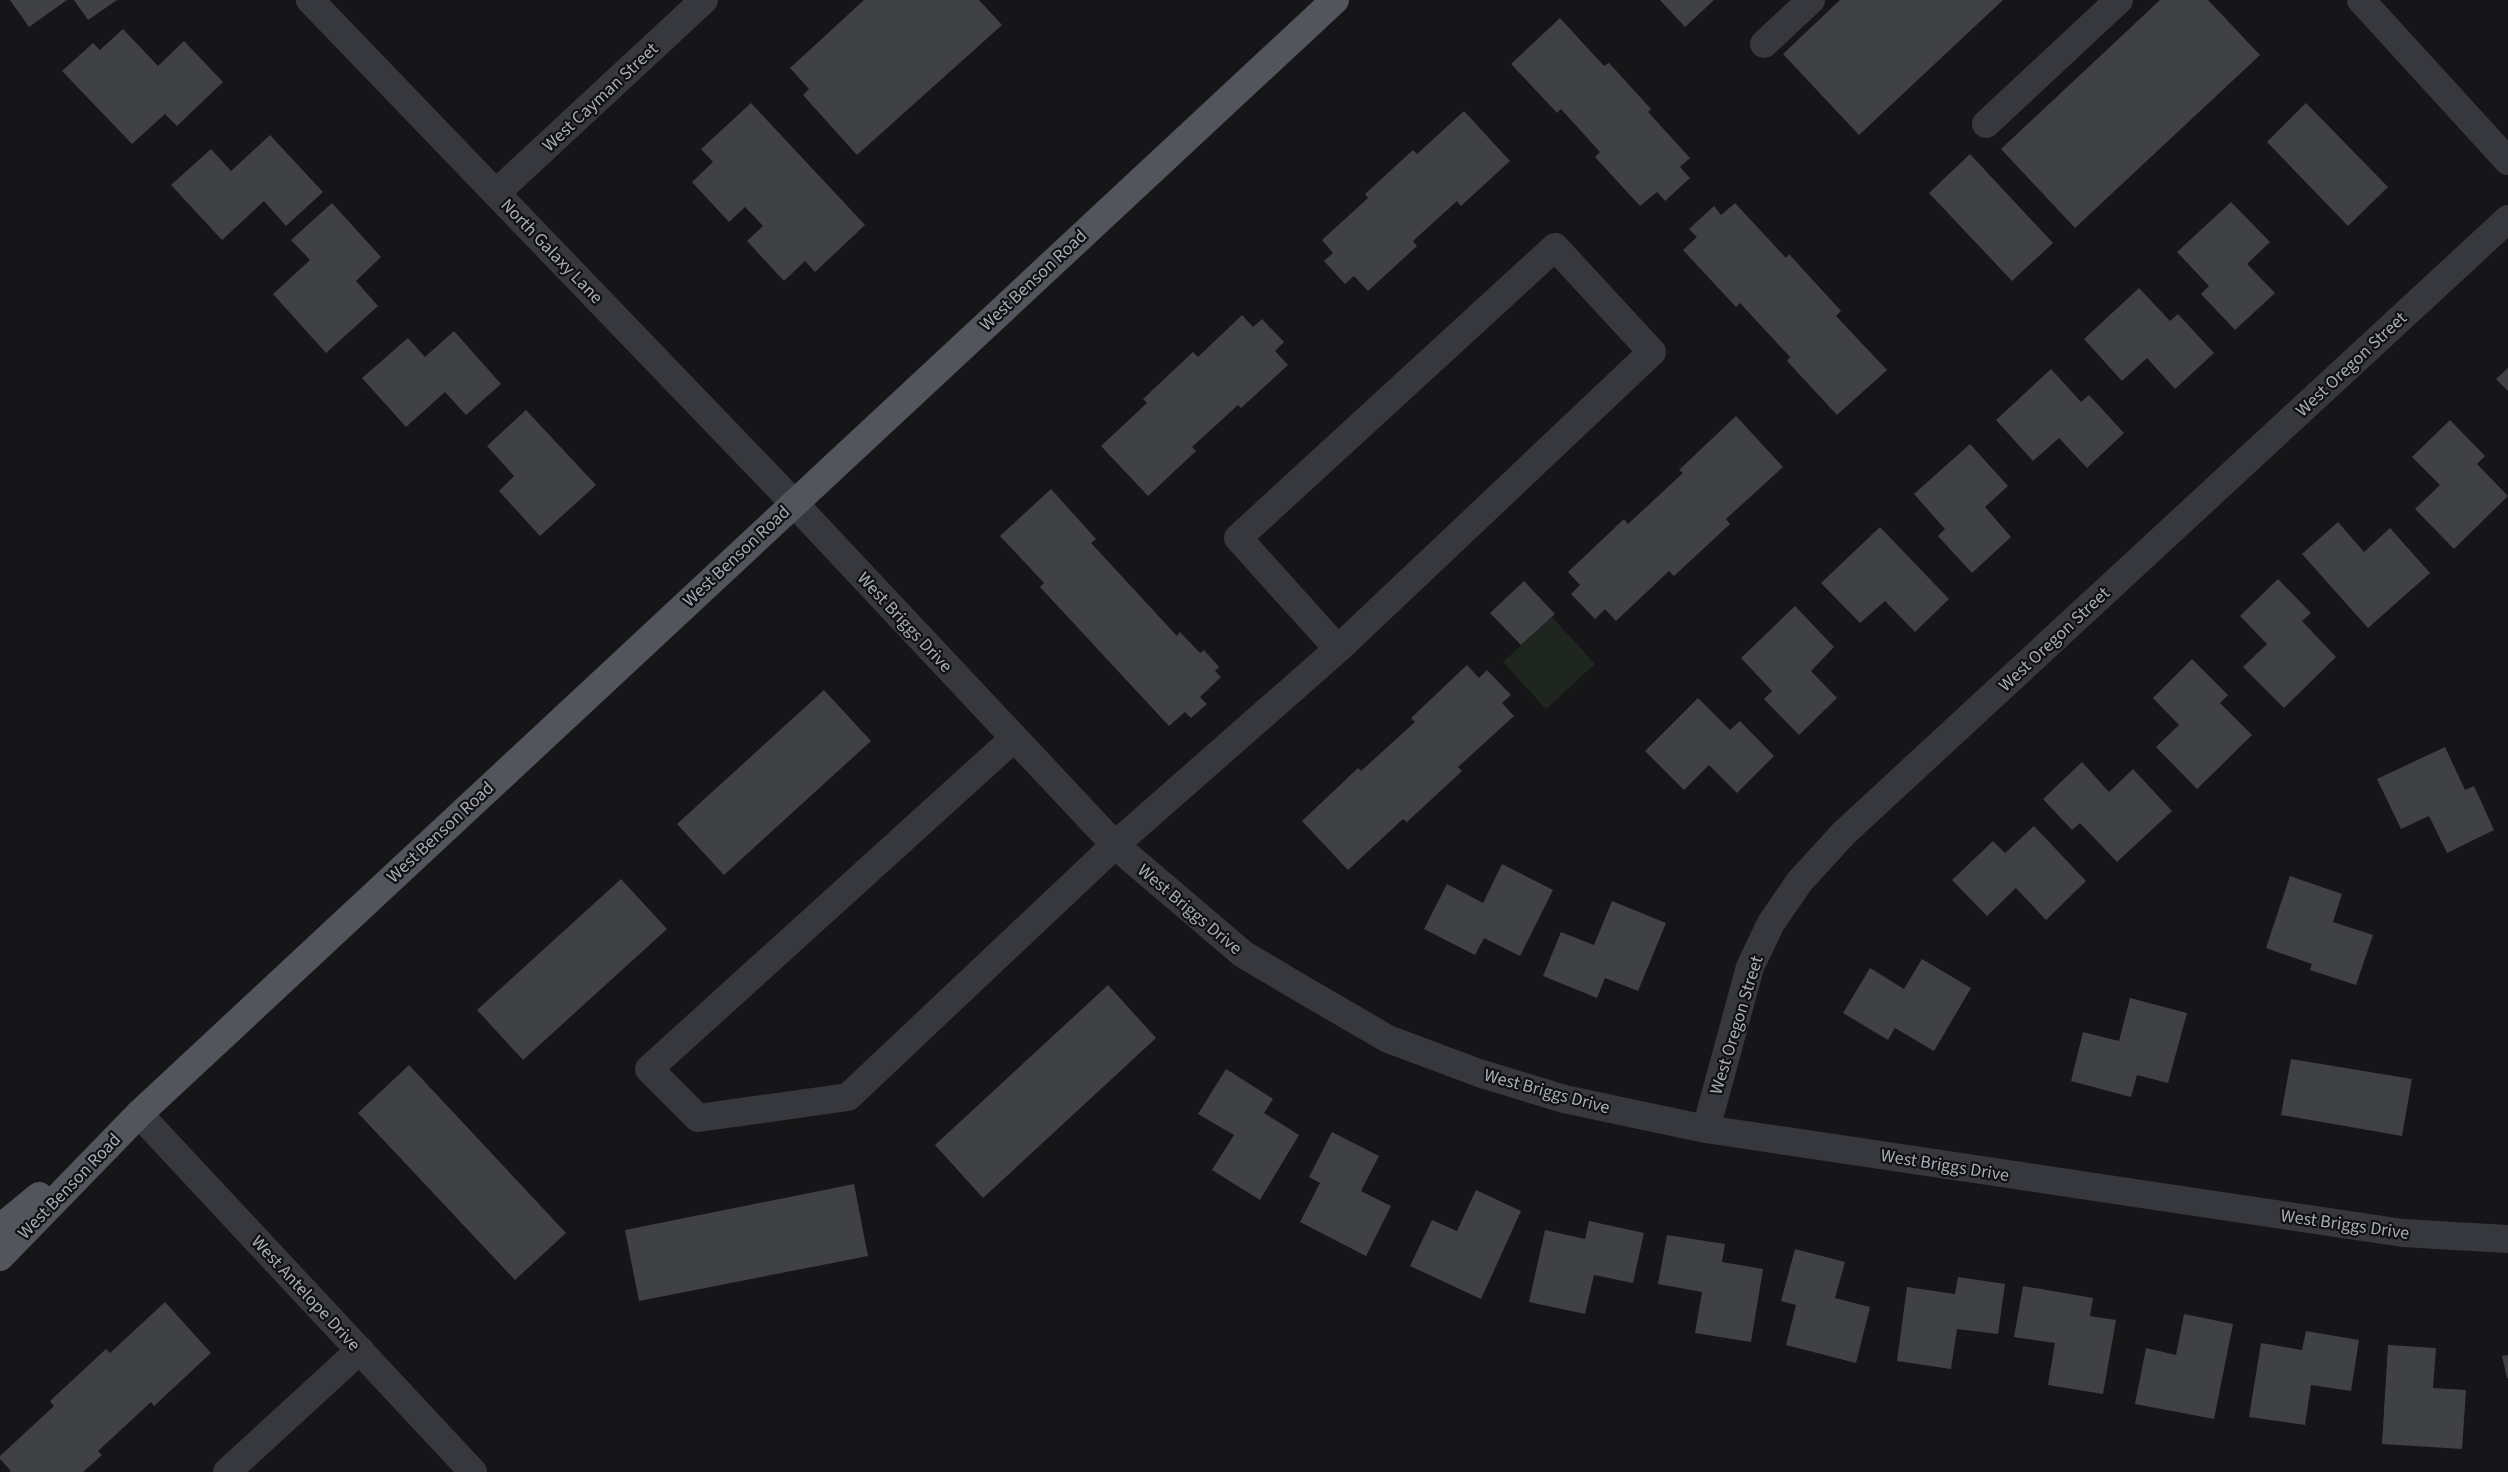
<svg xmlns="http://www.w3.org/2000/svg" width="2508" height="1472" font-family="'Source Sans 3',sans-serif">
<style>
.green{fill:#1e261f}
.building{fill:#404145}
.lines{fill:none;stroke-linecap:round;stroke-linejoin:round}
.minor{stroke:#37383d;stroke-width:28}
.major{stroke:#53555c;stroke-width:28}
.labels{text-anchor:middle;stroke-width:4.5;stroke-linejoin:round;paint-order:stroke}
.street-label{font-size:18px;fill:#a8adb8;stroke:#111113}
</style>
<rect width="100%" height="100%" fill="#161618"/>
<path class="green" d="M 1552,617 L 1595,664 L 1546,709 L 1503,662 Z"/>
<path class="building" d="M 10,0 L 67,0 L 29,27 Z
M 74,0 L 117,0 L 88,20 Z
M 864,0 L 979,0 L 1002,25 L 857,155 L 803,95 L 809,89 L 790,68 Z
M 1660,0 L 1714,0 L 1685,27 Z
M 1840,0 L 2003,0 L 1859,135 L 1783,54 Z
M 2160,0 L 2208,0 L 2260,55 L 2075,228 L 2001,149 Z
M 1560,18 L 1604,66 L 1609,63 L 1651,109 L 1648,112 L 1690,158 L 1680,167 L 1690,178 L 1665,201 L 1657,192 L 1640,206 L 1595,157 L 1600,152 L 1561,109 L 1557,113 L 1511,64 Z
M 123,29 L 158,66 L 184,41 L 223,82 L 177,126 L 165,114 L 132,144 L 62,71 L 93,43 L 100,50 Z
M 751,103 L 865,225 L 815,272 L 805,261 L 784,281 L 747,241 L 763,226 L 745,207 L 729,222 L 692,182 L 713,162 L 701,149 Z
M 2306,103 L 2388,187 L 2348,226 L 2267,142 Z
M 1464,111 L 1510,161 L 1461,206 L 1457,201 L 1413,241 L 1417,246 L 1368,291 L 1354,276 L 1345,284 L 1324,261 L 1333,253 L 1322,240 L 1368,198 L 1365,194 L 1413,150 L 1417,154 Z
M 270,135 L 323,192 L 286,226 L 264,201 L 222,240 L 171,185 L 211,149 L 231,171 Z
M 1970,154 L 2053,243 L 2012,281 L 1929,193 Z
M 2231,202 L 2270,242 L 2247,264 L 2275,293 L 2235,330 L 2201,294 L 2209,286 L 2177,252 Z
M 332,203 L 381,257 L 356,281 L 378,306 L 326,353 L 273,294 L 310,260 L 291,240 Z
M 1735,203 L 1786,258 L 1789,254 L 1841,311 L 1836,316 L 1887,370 L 1837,415 L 1787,361 L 1790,357 L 1740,303 L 1736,307 L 1683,250 L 1697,237 L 1689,229 L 1714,206 L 1721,215 Z
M 2139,288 L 2170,321 L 2178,314 L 2214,353 L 2175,389 L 2147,358 L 2122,381 L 2084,339 Z
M 1242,315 L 1253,327 L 1262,319 L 1284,342 L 1275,351 L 1288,365 L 1241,408 L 1238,405 L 1192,447 L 1196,451 L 1148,496 L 1101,446 L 1147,403 L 1143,399 L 1193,352 L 1198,357 Z
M 454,331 L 501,384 L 466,415 L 445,392 L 406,427 L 362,378 L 408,338 L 425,357 Z
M 2508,368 L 2508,391 L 2496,379 Z
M 2051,369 L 2081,402 L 2089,395 L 2124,433 L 2087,468 L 2059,438 L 2033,461 L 1996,420 Z
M 526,410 L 596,485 L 540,536 L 499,491 L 514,476 L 487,446 Z
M 1736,416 L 1783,467 L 1726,519 L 1730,524 L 1674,576 L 1669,571 L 1616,621 L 1605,609 L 1595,619 L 1571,594 L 1580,585 L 1568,572 L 1624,519 L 1628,524 L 1683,473 L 1679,470 Z
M 2450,420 L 2485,456 L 2477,464 L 2508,496 L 2454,549 L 2415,509 L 2440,485 L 2412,457 Z
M 1970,444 L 2008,486 L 1985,507 L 2011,537 L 1972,573 L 1938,536 L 1945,529 L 1914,494 Z
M 1051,489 L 1096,539 L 1091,543 L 1177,636 L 1180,632 L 1200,653 L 1204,650 L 1219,667 L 1215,671 L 1221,677 L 1200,697 L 1207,704 L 1191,718 L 1185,712 L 1169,726 L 1040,587 L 1044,583 L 1000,536 Z
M 2338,522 L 2364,552 L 2390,528 L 2430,573 L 2368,628 L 2302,554 Z
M 1880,527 L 1949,599 L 1915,632 L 1885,601 L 1860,623 L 1821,583 Z
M 2278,579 L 2311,613 L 2302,621 L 2336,657 L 2284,708 L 2243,667 L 2267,644 L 2240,616 Z
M 1524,581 L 1555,614 L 1521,645 L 1490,613 Z
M 1795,606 L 1834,647 L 1811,671 L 1837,698 L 1799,735 L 1764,699 L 1772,691 L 1741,658 Z
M 2192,659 L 2228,695 L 2220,703 L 2252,735 L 2197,789 L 2156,747 L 2179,725 L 2153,698 Z
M 1467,665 L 1479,678 L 1487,670 L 1511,695 L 1502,703 L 1514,716 L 1458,767 L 1462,771 L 1407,822 L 1403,819 L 1348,870 L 1302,821 L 1358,768 L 1361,771 L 1415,722 L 1411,718 Z
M 824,690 L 871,741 L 724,875 L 677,824 Z
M 1698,698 L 1730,730 L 1740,721 L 1774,756 L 1737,793 L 1709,765 L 1684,790 L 1645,751 Z
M 2445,747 L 2465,790 L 2474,786 L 2494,830 L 2447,853 L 2429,816 L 2401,829 L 2377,779 Z
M 2082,762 L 2109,792 L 2133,769 L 2172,811 L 2117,862 L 2080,823 L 2072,830 L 2043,799 Z
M 2034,826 L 2086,881 L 2046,920 L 2016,888 L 1987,916 L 1952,880 L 1993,841 L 2005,853 Z
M 1502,864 L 1553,890 L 1520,956 L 1484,938 L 1475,955 L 1424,929 L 1447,884 L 1483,903 Z
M 2290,876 L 2342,894 L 2333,922 L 2373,935 L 2356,985 L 2310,970 L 2312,964 L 2266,948 Z
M 621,879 L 667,929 L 523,1060 L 477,1010 Z
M 1612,901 L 1666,923 L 1638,991 L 1605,978 L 1597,998 L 1543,976 L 1561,932 L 1594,945 Z
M 1922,959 L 1971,988 L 1934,1051 L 1895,1028 L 1888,1040 L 1843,1013 L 1870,968 L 1904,989 Z
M 1108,985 L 1156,1038 L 983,1198 L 935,1145 Z
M 2130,998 L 2187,1013 L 2168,1083 L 2137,1075 L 2131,1097 L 2071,1081 L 2083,1032 L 2119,1041 Z
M 2291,1059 L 2412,1079 L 2402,1136 L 2281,1115 Z
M 409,1065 L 566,1233 L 515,1280 L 358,1113 Z
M 1226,1069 L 1273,1099 L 1264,1113 L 1299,1135 L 1260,1200 L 1212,1170 L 1234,1135 L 1198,1114 Z
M 1332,1132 L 1379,1156 L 1361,1191 L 1391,1206 L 1366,1256 L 1300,1222 L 1320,1183 L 1309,1177 Z
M 854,1184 L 868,1256 L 639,1301 L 625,1230 Z
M 1476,1190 L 1521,1211 L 1481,1299 L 1410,1266 L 1432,1220 L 1457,1231 Z
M 1589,1221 L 1644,1233 L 1633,1283 L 1594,1275 L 1585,1314 L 1529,1302 L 1545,1230 L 1585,1239 Z
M 1667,1235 L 1725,1244 L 1722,1262 L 1763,1269 L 1751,1342 L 1695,1333 L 1702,1292 L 1658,1284 Z
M 1795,1249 L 1845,1262 L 1835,1298 L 1870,1307 L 1856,1363 L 1786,1345 L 1796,1305 L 1781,1301 Z
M 1958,1277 L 2005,1284 L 1998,1334 L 1957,1329 L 1951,1369 L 1897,1361 L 1907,1287 L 1955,1294 Z
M 2023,1286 L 2093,1298 L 2090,1316 L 2116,1320 L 2103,1394 L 2048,1385 L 2055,1343 L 2014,1337 Z
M 165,1302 L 211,1353 L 154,1406 L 151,1402 L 98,1451 L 102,1455 L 83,1472 L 9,1472 L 11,1471 L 0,1459 L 0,1456 L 54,1406 L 50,1401 L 106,1349 L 110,1353 Z
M 2184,1314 L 2233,1324 L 2214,1419 L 2135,1404 L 2146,1348 L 2176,1355 Z
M 2306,1331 L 2359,1340 L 2351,1391 L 2311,1385 L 2305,1425 L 2249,1417 L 2261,1343 L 2302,1350 Z
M 2388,1345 L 2436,1348 L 2433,1388 L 2466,1390 L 2462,1449 L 2382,1444 Z
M 2508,1355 L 2508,1378 L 2507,1378 L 2502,1356 Z"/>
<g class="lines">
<path class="minor" d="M 310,0 L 793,502 L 1115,845 L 1243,954 L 1302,989 L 1388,1039 L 1479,1073 L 1564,1099 L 1706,1129 L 2403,1233 L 2508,1239
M 2361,0 L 2508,161
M 1764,44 L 1811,0
M 1986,124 L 2119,0
M 496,193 L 704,0
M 1013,739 L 649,1069 L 698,1118 L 848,1097 L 1115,845 L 1338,649 L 1652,352 L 1555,247 L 1238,538 L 1338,649
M 139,1114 L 473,1472
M 1706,1129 L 1750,967 L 1771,923 L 1800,881 L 1844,833 L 2508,219
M 227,1472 L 360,1350"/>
<path class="major" d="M 0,1228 L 39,1196
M 0,1257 L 139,1114 L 1335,0"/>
</g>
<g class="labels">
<g class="street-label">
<text transform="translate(600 97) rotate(-43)" y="6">West Cayman Street</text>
<text transform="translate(552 251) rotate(46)" y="6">North Galaxy Lane</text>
<text transform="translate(1033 280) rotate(-43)" y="6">West Benson Road</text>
<text transform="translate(2351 364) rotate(-43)" y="6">West Oregon Street</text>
<text transform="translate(736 556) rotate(-43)" y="6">West Benson Road</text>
<text transform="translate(905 622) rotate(47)" y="6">West Briggs Drive</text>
<text transform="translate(2054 639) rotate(-43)" y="6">West Oregon Street</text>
<text transform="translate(440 832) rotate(-43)" y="6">West Benson Road</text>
<text transform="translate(1190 909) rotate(40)" y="6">West Briggs Drive</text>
<text transform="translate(1736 1025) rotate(-73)" y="6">West Oregon Street</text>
<text transform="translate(1547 1091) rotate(15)" y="6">West Briggs Drive</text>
<text transform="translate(1945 1165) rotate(9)" y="6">West Briggs Drive</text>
<text transform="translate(69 1186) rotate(-46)" y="6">West Benson Road</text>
<text transform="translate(2345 1224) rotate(8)" y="6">West Briggs Drive</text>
<text transform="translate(306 1293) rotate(47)" y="6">West Antelope Drive</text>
</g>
</g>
</svg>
